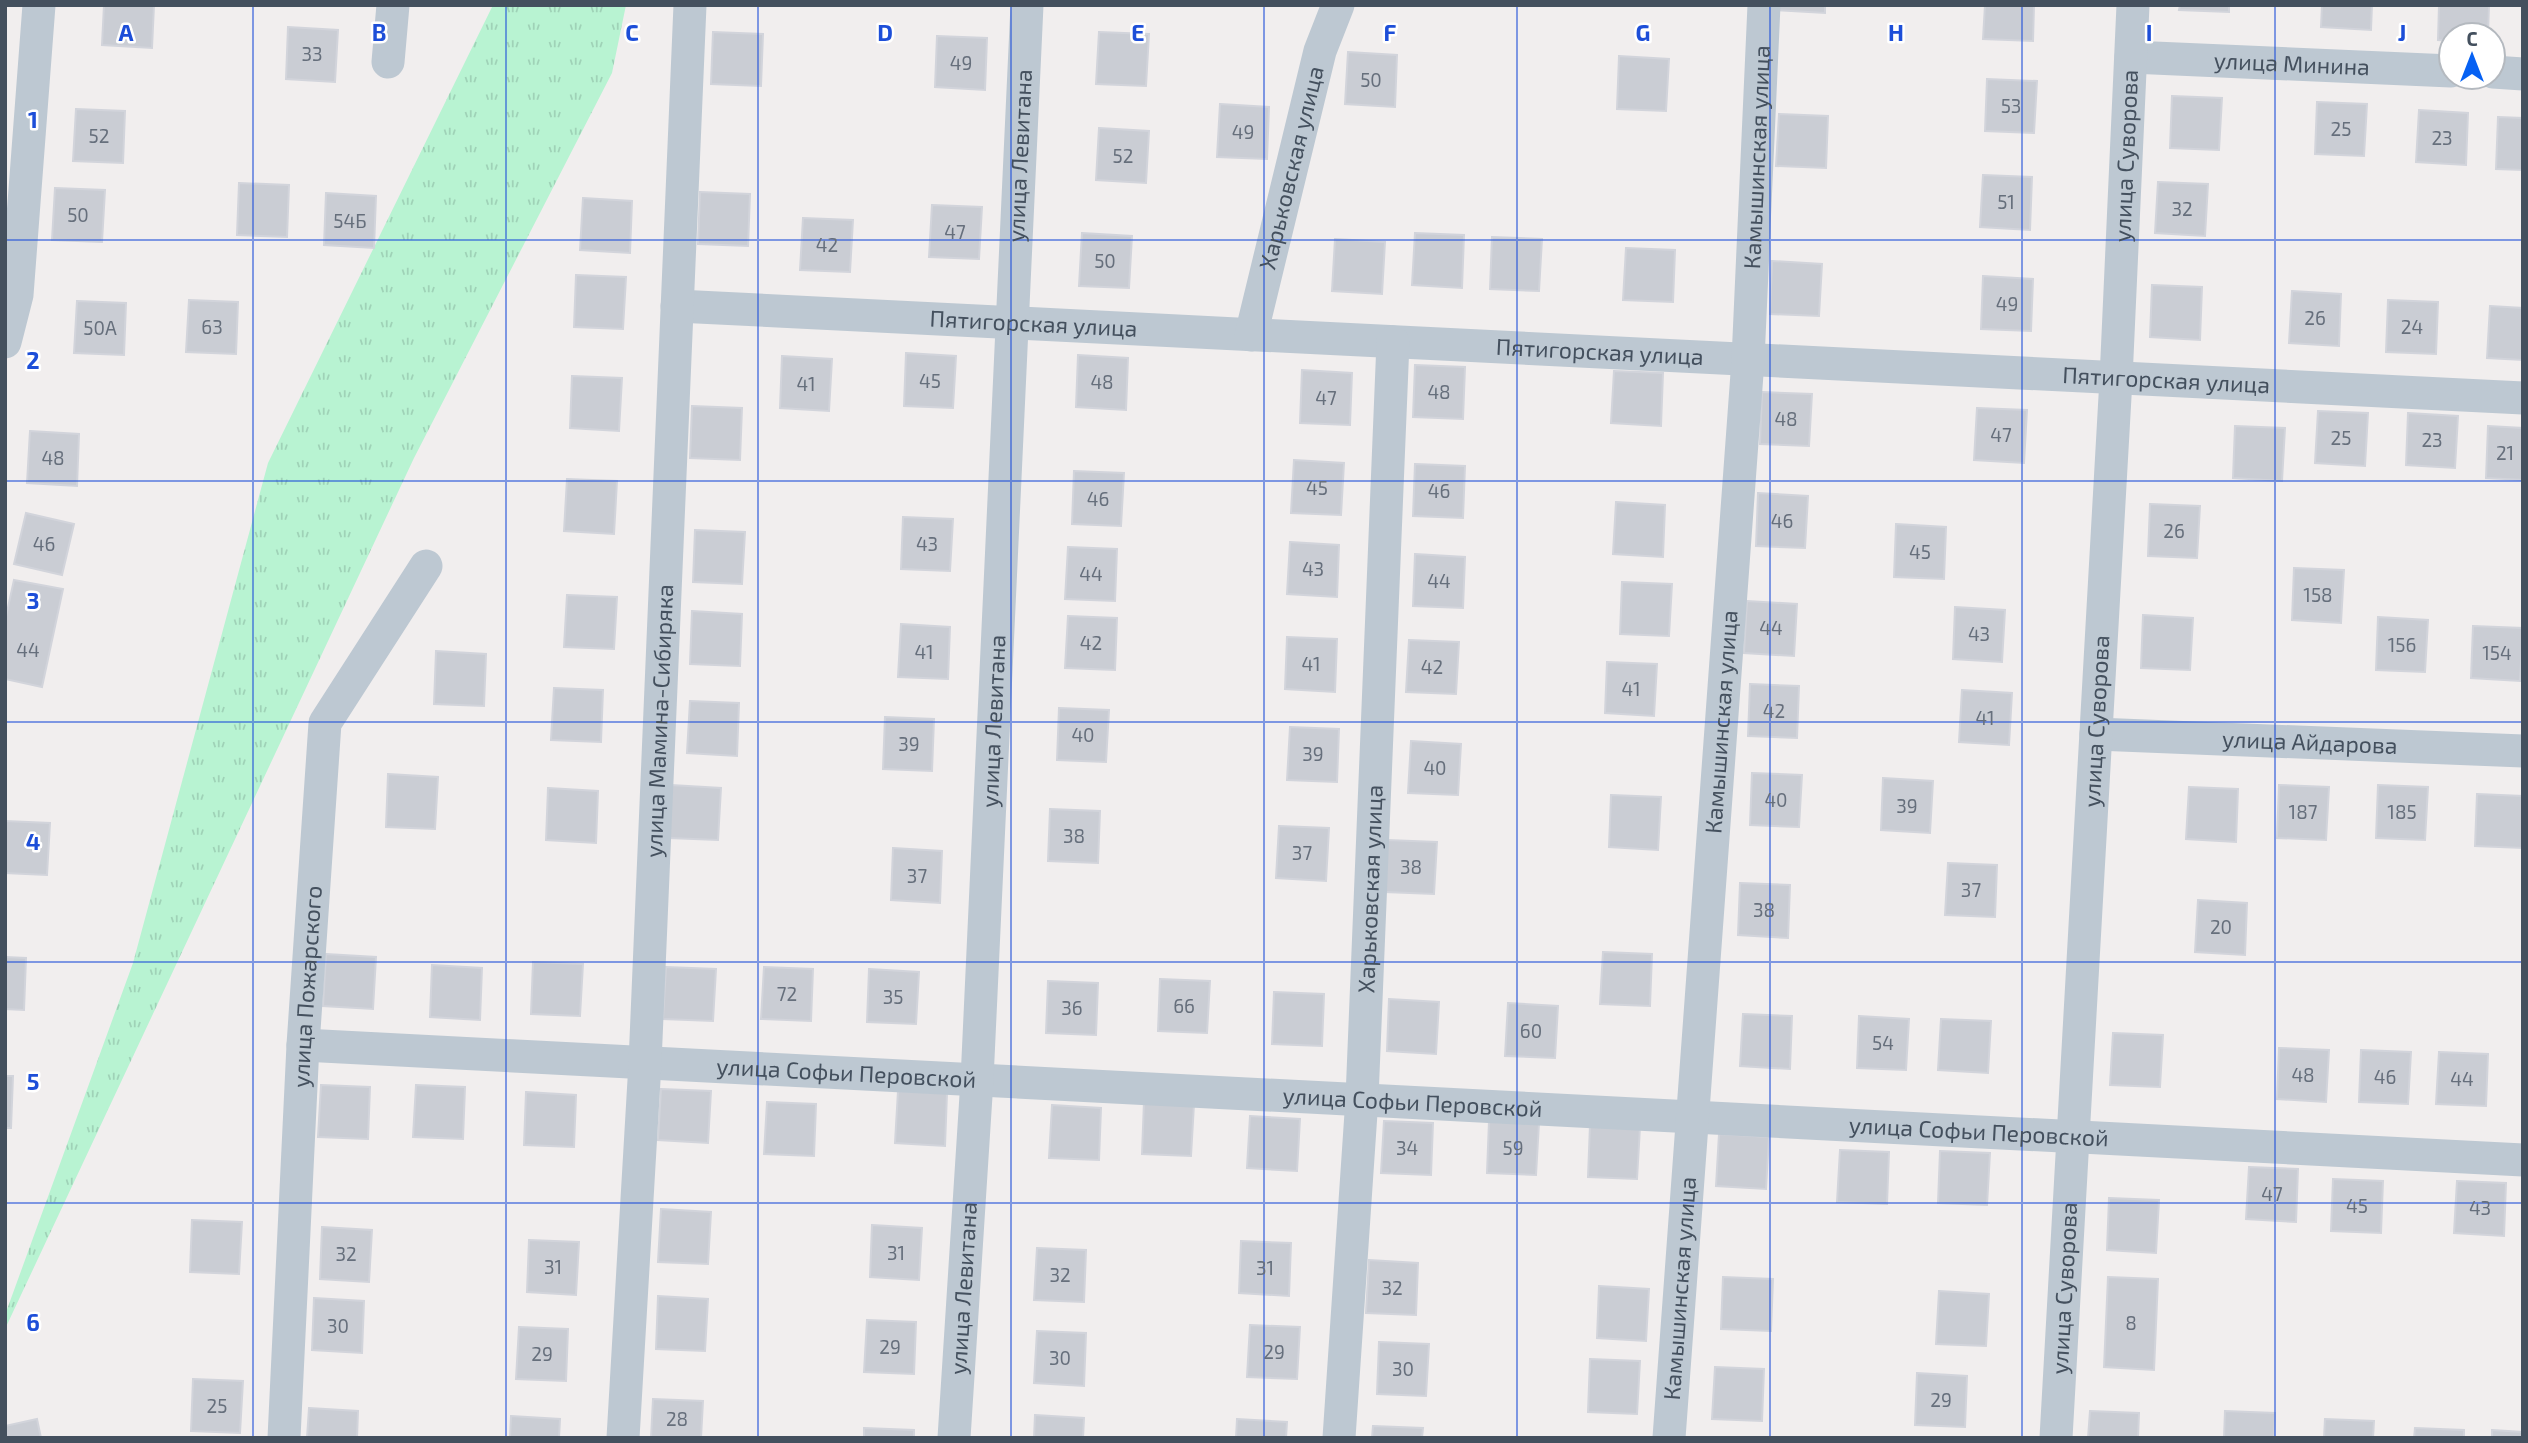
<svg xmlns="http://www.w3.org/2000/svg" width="2528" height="1443" font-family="'Exo 2',sans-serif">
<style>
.grass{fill:url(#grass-tufts)}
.building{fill:#cacdd4;stroke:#d2d4db;stroke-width:2}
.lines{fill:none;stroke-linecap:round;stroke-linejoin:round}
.street{stroke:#bdc8d2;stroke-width:33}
.grid{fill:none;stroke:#1d4ed8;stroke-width:2;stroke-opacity:0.55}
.labels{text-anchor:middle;stroke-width:5;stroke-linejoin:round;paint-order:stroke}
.number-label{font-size:19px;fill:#666f7c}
.street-label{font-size:23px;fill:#44505e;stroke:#fff}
.grid-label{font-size:23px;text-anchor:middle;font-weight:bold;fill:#1d4ed8;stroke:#fff;stroke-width:5;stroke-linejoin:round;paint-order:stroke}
</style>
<defs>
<pattern id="grass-tufts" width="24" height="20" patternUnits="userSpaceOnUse" patternTransform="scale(1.75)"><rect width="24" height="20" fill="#b8f3d2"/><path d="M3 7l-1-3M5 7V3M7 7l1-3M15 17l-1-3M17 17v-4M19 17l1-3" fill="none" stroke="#9fd2b7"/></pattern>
</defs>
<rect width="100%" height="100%" fill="#f1eeee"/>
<path class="grass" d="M 493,5 L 626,5 L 612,73 L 414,458 L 5,1329 L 5,1315 L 133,963 L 268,463 Z"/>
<path class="building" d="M 104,5 L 154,5 L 152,48 L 102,45 Z
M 1775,5 L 1825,5 L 1825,13 L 1775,10 Z
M 1985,5 L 2034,5 L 2033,41 L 1983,39 Z
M 2180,5 L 2229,5 L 2229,12 L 2179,10 Z
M 2322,5 L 2372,5 L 2371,30 L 2321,27 Z
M 2439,5 L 2489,5 L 2488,35 L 2451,35 L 2451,41 L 2438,40 Z
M 288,27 L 338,30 L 335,82 L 286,79 Z
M 713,32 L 763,34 L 761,86 L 711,84 Z
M 1099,32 L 1149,34 L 1146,86 L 1096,84 Z
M 937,36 L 987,38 L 985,90 L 935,87 Z
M 1348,52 L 1397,55 L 1395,107 L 1345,104 Z
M 1619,56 L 1669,59 L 1666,111 L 1617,109 Z
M 1987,79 L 2037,81 L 2034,133 L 1985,131 Z
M 2172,96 L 2222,98 L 2219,150 L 2170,148 Z
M 2317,102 L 2367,104 L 2364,156 L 2315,154 Z
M 1220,104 L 1269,107 L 1267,159 L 1217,157 Z
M 76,109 L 125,111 L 123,163 L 73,161 Z
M 2419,110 L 2468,113 L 2466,165 L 2416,162 Z
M 1779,114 L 1828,116 L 1826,168 L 1776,166 Z
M 2498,117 L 2523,118 L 2523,170 L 2496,169 Z
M 1099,128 L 1149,131 L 1146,183 L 1096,180 Z
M 1983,175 L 2032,177 L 2030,230 L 1980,227 Z
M 2158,182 L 2208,184 L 2205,236 L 2155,233 Z
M 239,183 L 289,185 L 287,237 L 237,235 Z
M 55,188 L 105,190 L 102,242 L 52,240 Z
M 700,192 L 750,194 L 748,246 L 698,244 Z
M 326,193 L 376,196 L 374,248 L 324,245 Z
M 583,198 L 632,201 L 630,253 L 580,250 Z
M 932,205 L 982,207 L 979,259 L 929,257 Z
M 803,218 L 853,220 L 850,272 L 800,270 Z
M 1082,233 L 1132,236 L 1129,288 L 1079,286 Z
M 1415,233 L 1464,235 L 1462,288 L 1412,285 Z
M 1492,237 L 1542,239 L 1539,291 L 1490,289 Z
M 1335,239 L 1385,242 L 1382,294 L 1332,291 Z
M 1626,248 L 1675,250 L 1673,302 L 1623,300 Z
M 1772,261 L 1822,264 L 1819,316 L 1770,314 Z
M 576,275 L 626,277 L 623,329 L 574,327 Z
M 1983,276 L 2033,279 L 2031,331 L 1981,329 Z
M 2152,285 L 2202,287 L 2200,340 L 2150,337 Z
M 2292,291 L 2341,294 L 2339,346 L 2289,343 Z
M 189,300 L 238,302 L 236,354 L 186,352 Z
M 2388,300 L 2438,302 L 2436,354 L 2386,352 Z
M 77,301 L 126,303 L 124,355 L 74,353 Z
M 2490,306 L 2523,308 L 2523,360 L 2487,358 Z
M 906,353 L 956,356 L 953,408 L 904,406 Z
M 1078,355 L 1128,358 L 1126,410 L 1076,407 Z
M 782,356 L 832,359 L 829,411 L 780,408 Z
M 1415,365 L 1465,367 L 1463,419 L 1413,417 Z
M 1302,370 L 1352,373 L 1350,425 L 1300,423 Z
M 1614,371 L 1663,373 L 1661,426 L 1611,423 Z
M 572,376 L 622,378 L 619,431 L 570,428 Z
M 1762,392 L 1812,394 L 1809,446 L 1760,444 Z
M 692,406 L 742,408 L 740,460 L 690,458 Z
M 1977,408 L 2027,410 L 2024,463 L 1974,460 Z
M 2318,411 L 2368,413 L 2365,466 L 2315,463 Z
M 2408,413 L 2458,416 L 2455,468 L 2406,465 Z
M 2235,426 L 2285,428 L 2282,481 L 2233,478 Z
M 2488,426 L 2523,428 L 2523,480 L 2486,478 Z
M 30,431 L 79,434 L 77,486 L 27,483 Z
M 1294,460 L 1344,463 L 1341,515 L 1291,513 Z
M 1415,464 L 1465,466 L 1463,518 L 1413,516 Z
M 1074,471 L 1124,473 L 1121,526 L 1072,524 Z
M 567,479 L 617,481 L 614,534 L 564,531 Z
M 1758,493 L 1808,496 L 1805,548 L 1756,546 Z
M 1616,502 L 1665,505 L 1663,557 L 1613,554 Z
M 2150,504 L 2200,506 L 2197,558 L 2148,556 Z
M 26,513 L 74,524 L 62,575 L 14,564 Z
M 903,517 L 953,519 L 950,571 L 901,569 Z
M 1896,524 L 1946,527 L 1944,579 L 1894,577 Z
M 695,530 L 745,532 L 742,584 L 693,582 Z
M 1290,542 L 1339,545 L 1337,597 L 1287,594 Z
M 1068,547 L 1117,549 L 1115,601 L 1065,599 Z
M 1415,554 L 1465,557 L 1463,608 L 1413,606 Z
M 2294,568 L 2344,570 L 2341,623 L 2292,620 Z
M 14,580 L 63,589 L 42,687 L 5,679 L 5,621 Z
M 1622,582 L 1672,584 L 1669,636 L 1620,634 Z
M 567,595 L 617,597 L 614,649 L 564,647 Z
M 1747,601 L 1797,604 L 1794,656 L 1744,653 Z
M 1955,607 L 2005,610 L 2002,662 L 1953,659 Z
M 692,611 L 742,614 L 740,666 L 690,664 Z
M 2143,615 L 2193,618 L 2190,670 L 2141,668 Z
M 1068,616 L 1117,618 L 1115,670 L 1065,668 Z
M 2378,617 L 2428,620 L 2425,672 L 2376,670 Z
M 901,624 L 950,627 L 948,679 L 898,677 Z
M 2473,626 L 2523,628 L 2520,681 L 2471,678 Z
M 1287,637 L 1337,639 L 1335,692 L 1285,689 Z
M 1409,640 L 1459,642 L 1456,694 L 1406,692 Z
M 436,651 L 486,654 L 484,706 L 434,704 Z
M 1607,662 L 1657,664 L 1654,716 L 1605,713 Z
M 1750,684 L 1799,686 L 1797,738 L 1748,736 Z
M 554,688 L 603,690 L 601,742 L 551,740 Z
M 1962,690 L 2012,693 L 2009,745 L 1959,742 Z
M 690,701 L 739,703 L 737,756 L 687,753 Z
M 1059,708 L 1109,710 L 1106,762 L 1057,760 Z
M 885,717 L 934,719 L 932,771 L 883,769 Z
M 1290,727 L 1339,729 L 1337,782 L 1287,780 Z
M 1411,741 L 1461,744 L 1458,795 L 1408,793 Z
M 1752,773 L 1802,775 L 1799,827 L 1750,825 Z
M 388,774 L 438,777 L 435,829 L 386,827 Z
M 1883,778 L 1933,781 L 1930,833 L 1881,830 Z
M 671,785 L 721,788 L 718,840 L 669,838 Z
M 2279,785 L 2329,787 L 2326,840 L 2277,838 Z
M 2378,785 L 2428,787 L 2425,840 L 2376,838 Z
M 2189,787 L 2238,789 L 2236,842 L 2186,839 Z
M 548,788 L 598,791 L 596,843 L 546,840 Z
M 2477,794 L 2523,796 L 2523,848 L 2475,846 Z
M 1611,795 L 1661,797 L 1658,850 L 1609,847 Z
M 1050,809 L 1100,811 L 1098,863 L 1048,861 Z
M 5,821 L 50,823 L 47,875 L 5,873 Z
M 1279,826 L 1329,828 L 1326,881 L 1276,878 Z
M 1387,840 L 1437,842 L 1434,894 L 1385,892 Z
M 893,848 L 942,851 L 940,903 L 891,900 Z
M 1948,863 L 1997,865 L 1995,917 L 1945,915 Z
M 1740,883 L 1790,885 L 1788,938 L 1738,935 Z
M 2198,900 L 2247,903 L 2245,955 L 2195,952 Z
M 1603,952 L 1652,954 L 1650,1006 L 1600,1004 Z
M 326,954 L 376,957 L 373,1009 L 323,1006 Z
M 5,957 L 26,958 L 24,1010 L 5,1009 Z
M 533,962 L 583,964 L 580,1016 L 531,1014 Z
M 432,965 L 482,968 L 480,1020 L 430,1017 Z
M 666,967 L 716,969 L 713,1021 L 663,1019 Z
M 764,967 L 813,969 L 811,1021 L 761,1019 Z
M 869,969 L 919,972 L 916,1024 L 867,1022 Z
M 1160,979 L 1210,981 L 1207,1033 L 1158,1031 Z
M 1048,981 L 1098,983 L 1096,1035 L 1046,1033 Z
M 1274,992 L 1324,994 L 1322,1046 L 1272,1044 Z
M 1389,999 L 1439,1002 L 1436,1054 L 1387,1051 Z
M 1508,1003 L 1558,1006 L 1555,1058 L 1505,1056 Z
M 1743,1014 L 1792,1016 L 1790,1069 L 1740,1066 Z
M 1859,1016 L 1909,1019 L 1906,1070 L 1857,1068 Z
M 1941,1019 L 1991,1021 L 1988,1073 L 1938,1070 Z
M 2113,1033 L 2163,1035 L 2160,1087 L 2110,1085 Z
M 2279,1048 L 2329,1050 L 2326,1102 L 2277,1099 Z
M 2361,1050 L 2411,1052 L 2408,1104 L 2359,1102 Z
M 2439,1052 L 2488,1054 L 2486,1106 L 2436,1104 Z
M 5,1076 L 13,1076 L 11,1128 L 5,1128 Z
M 321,1085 L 370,1087 L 368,1139 L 318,1137 Z
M 416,1085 L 465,1087 L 463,1139 L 413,1137 Z
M 661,1089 L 711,1091 L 708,1143 L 658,1140 Z
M 898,1091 L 947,1093 L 945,1146 L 895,1143 Z
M 526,1092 L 576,1095 L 574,1147 L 524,1145 Z
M 1144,1101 L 1194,1104 L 1191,1156 L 1142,1154 Z
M 767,1102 L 816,1104 L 814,1156 L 764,1154 Z
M 1052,1105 L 1101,1108 L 1099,1160 L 1049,1158 Z
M 1250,1116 L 1300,1119 L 1297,1171 L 1247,1168 Z
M 1384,1121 L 1433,1123 L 1431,1175 L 1381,1173 Z
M 1489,1121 L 1539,1123 L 1536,1175 L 1487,1173 Z
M 1590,1125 L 1640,1127 L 1637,1179 L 1588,1177 Z
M 1719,1134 L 1769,1137 L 1766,1189 L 1716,1186 Z
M 1840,1150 L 1889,1152 L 1887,1204 L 1837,1202 Z
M 1940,1151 L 1990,1153 L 1987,1205 L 1938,1203 Z
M 2249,1167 L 2298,1169 L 2296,1222 L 2246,1219 Z
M 2333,1179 L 2383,1181 L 2381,1233 L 2331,1231 Z
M 2457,1181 L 2506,1183 L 2504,1236 L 2454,1233 Z
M 2109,1198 L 2159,1200 L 2156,1253 L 2107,1250 Z
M 661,1209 L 711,1212 L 708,1264 L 658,1262 Z
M 192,1220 L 242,1222 L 239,1274 L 190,1272 Z
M 872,1225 L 922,1228 L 919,1280 L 870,1277 Z
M 322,1227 L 372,1230 L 369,1282 L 320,1279 Z
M 529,1240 L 579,1242 L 576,1295 L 527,1292 Z
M 1241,1241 L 1291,1243 L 1289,1296 L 1239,1293 Z
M 1037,1248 L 1086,1250 L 1084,1302 L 1034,1300 Z
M 1369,1260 L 1418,1263 L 1416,1315 L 1366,1313 Z
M 1723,1277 L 1773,1279 L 1771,1331 L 1721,1329 Z
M 2108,1277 L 2158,1279 L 2154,1370 L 2104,1367 Z
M 1599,1286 L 1649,1289 L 1646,1341 L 1597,1338 Z
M 1939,1291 L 1989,1294 L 1986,1346 L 1936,1344 Z
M 658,1296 L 708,1299 L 705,1351 L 656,1349 Z
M 314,1298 L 364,1301 L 362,1353 L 312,1350 Z
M 867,1320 L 916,1322 L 914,1374 L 864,1372 Z
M 1250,1325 L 1300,1327 L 1297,1379 L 1247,1377 Z
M 519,1327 L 568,1329 L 566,1381 L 516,1379 Z
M 1037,1331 L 1086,1333 L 1084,1386 L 1034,1383 Z
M 1379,1342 L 1429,1344 L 1426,1396 L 1377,1394 Z
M 1590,1359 L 1640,1361 L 1637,1414 L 1588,1412 Z
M 1715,1367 L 1764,1369 L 1762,1421 L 1712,1419 Z
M 1917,1373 L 1967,1376 L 1965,1427 L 1915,1425 Z
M 193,1379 L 243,1381 L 240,1433 L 191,1431 Z
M 653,1399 L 703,1401 L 701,1438 L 651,1438 Z
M 309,1408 L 358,1411 L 357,1438 L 307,1438 Z
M 2090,1411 L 2139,1413 L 2138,1438 L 2088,1438 Z
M 2225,1411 L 2275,1413 L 2274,1438 L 2224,1438 Z
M 1035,1415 L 1084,1418 L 1083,1438 L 1034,1438 Z
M 511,1416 L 560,1419 L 559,1438 L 510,1438 Z
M 37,1419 L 41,1438 L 5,1438 L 5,1426 Z
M 1237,1419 L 1287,1422 L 1286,1438 L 1236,1438 Z
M 2325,1419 L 2374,1421 L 2373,1438 L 2324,1438 Z
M 1373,1426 L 1423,1428 L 1422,1438 L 1372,1438 Z
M 864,1428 L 914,1430 L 914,1438 L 864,1438 Z
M 2415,1428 L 2464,1430 L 2464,1438 L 2414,1438 Z
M 2492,1430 L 2523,1432 L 2523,1438 L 2492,1438 Z"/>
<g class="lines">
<g class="street">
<path id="s1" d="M 2131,57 L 2451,71"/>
<path d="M 388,62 L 393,5"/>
<path d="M 2493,72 L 2523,74"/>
<path id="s2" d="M 677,306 L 2523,398"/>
<path id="s3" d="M 1251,335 L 1320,51 L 1338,5"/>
<path d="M 5,342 L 17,295 L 39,5"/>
<path id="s4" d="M 2096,734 L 2523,751"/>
<path id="s5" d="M 303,1045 L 2523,1160"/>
<path id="s6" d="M 284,1438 L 303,1045 L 325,723 L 426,566"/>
<path id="s7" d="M 623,1438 L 645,1063 L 690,5"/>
<path id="s8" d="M 954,1438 L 977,1080 L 1027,5"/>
<path id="s9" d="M 1339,1438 L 1362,1098 L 1393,342"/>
<path id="s10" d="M 1669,1438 L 1748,360 L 1764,5"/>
<path id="s11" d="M 2056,1438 L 2116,379 L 2133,5"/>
</g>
</g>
<path class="grid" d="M 253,5 L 253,1438M 506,5 L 506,1438M 758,5 L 758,1438M 1011,5 L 1011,1438M 1264,5 L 1264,1438M 1517,5 L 1517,1438M 1770,5 L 1770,1438M 2022,5 L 2022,1438M 2275,5 L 2275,1438M 5,240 L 2523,240M 5,481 L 2523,481M 5,722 L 2523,722M 5,962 L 2523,962M 5,1203 L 2523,1203"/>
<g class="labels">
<g class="number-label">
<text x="312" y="61">33</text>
<text x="961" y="70">49</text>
<text x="1371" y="87">50</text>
<text x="2011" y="113">53</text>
<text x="2341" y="136">25</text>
<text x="1243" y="139">49</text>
<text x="99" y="143">52</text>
<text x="2442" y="145">23</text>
<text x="1123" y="163">52</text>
<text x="2006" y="209">51</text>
<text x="2182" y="216">32</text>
<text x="78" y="222">50</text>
<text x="350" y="228">54Б</text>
<text x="955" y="239">47</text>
<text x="827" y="252">42</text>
<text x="1105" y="268">50</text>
<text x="2007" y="311">49</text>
<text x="2315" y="325">26</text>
<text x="212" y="334">63</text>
<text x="2412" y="334">24</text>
<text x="100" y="335">50А</text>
<text x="930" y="388">45</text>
<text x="1102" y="389">48</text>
<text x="806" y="391">41</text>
<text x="1439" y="399">48</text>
<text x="1326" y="405">47</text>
<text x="1786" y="426">48</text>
<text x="2001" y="442">47</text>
<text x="2341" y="445">25</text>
<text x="2432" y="447">23</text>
<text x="2505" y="460">21</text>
<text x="53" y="465">48</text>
<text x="1317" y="495">45</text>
<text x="1439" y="498">46</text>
<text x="1098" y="506">46</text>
<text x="1782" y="528">46</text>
<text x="2174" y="538">26</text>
<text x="44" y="551">46</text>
<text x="927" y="551">43</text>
<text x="1920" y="559">45</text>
<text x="1313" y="576">43</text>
<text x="1091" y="581">44</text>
<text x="1439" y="588">44</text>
<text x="2318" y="602">158</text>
<text x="1771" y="635">44</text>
<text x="1979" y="641">43</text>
<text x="1091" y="650">42</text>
<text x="2402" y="652">156</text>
<text x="28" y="657">44</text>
<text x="924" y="659">41</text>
<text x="2497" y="660">154</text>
<text x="1311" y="671">41</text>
<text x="1432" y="674">42</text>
<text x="1631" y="696">41</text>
<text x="1774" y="718">42</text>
<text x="1985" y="725">41</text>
<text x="1083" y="742">40</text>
<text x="909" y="751">39</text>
<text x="1313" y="761">39</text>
<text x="1435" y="775">40</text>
<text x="1776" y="807">40</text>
<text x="1907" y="813">39</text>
<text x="2303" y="819">187</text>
<text x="2402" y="819">185</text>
<text x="1074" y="843">38</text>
<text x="1302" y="860">37</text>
<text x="1411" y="874">38</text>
<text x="917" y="883">37</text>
<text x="1971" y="897">37</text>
<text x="1764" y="917">38</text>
<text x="2221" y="934">20</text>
<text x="787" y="1001">72</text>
<text x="893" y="1004">35</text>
<text x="1184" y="1013">66</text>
<text x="1072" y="1015">36</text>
<text x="1531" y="1038">60</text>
<text x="1883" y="1050">54</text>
<text x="2303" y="1082">48</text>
<text x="2385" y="1084">46</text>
<text x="2462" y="1086">44</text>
<text x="1407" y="1155">34</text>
<text x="1513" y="1155">59</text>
<text x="2272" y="1201">47</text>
<text x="2357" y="1213">45</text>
<text x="2480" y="1215">43</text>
<text x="896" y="1260">31</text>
<text x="346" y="1261">32</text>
<text x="553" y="1274">31</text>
<text x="1265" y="1275">31</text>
<text x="1060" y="1282">32</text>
<text x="1392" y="1295">32</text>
<text x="2131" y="1330">8</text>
<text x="338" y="1333">30</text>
<text x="890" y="1354">29</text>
<text x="1274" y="1359">29</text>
<text x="542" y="1361">29</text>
<text x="1060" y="1365">30</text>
<text x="1403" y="1376">30</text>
<text x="1941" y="1407">29</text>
<text x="217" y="1413">25</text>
<text x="677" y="1426">28</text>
</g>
<g class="street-label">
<text dy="8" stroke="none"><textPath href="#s1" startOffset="161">улица Минина</textPath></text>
<text dy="8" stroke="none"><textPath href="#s8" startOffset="1284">улица Левитана</textPath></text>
<text dy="8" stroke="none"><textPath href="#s11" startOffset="1284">улица Суворова</textPath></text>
<text dy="8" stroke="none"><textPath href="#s10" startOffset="1284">Камышинская улица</textPath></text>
<text dy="8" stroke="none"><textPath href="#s3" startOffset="172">Харьковская улица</textPath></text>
<text dy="8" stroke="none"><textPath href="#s2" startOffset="357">Пятигорская улица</textPath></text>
<text dy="8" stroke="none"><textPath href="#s2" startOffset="924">Пятигорская улица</textPath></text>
<text dy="8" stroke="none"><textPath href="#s2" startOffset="1491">Пятигорская улица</textPath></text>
<text dy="8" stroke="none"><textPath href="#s7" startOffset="718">улица Мамина-Сибиряка</textPath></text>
<text dy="8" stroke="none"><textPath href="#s8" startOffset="718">улица Левитана</textPath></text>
<text dy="8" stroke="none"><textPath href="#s10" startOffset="718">Камышинская улица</textPath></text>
<text dy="8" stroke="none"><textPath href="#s11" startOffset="718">улица Суворова</textPath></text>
<text dy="8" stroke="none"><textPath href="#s4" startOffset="214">улица Айдарова</textPath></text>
<text dy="8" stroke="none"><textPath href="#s9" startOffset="550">Харьковская улица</textPath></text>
<text dy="8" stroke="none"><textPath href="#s6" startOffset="452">улица Пожарского</textPath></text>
<text dy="8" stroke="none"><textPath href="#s5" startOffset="544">улица Софьи Перовской</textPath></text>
<text dy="8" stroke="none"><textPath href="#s5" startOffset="1111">улица Софьи Перовской</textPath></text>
<text dy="8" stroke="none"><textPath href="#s5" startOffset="1678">улица Софьи Перовской</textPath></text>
<text dy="8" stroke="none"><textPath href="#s10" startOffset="150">Камышинская улица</textPath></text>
<text dy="8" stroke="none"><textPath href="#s8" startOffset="150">улица Левитана</textPath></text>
<text dy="8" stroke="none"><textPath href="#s11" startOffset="150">улица Суворова</textPath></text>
</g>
</g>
<g class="grid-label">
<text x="126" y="41">A</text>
<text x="379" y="41">B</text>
<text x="632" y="41">C</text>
<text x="885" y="41">D</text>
<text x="1138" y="41">E</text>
<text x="1390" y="41">F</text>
<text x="1643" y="41">G</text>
<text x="1896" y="41">H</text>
<text x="2149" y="41">I</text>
<text x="2402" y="41">J</text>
<text x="33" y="128">1</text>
<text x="33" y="369">2</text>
<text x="33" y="609">3</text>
<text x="33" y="850">4</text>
<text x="33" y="1090">5</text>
<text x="33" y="1331">6</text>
</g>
<rect width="2528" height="1443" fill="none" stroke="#44505e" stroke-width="14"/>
<g transform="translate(2472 56)"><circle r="33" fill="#ffffff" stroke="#b4b9bf" stroke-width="2"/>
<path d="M0-5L12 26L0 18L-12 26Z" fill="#0661f3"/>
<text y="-10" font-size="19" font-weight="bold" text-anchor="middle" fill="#44505e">С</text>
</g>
</svg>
